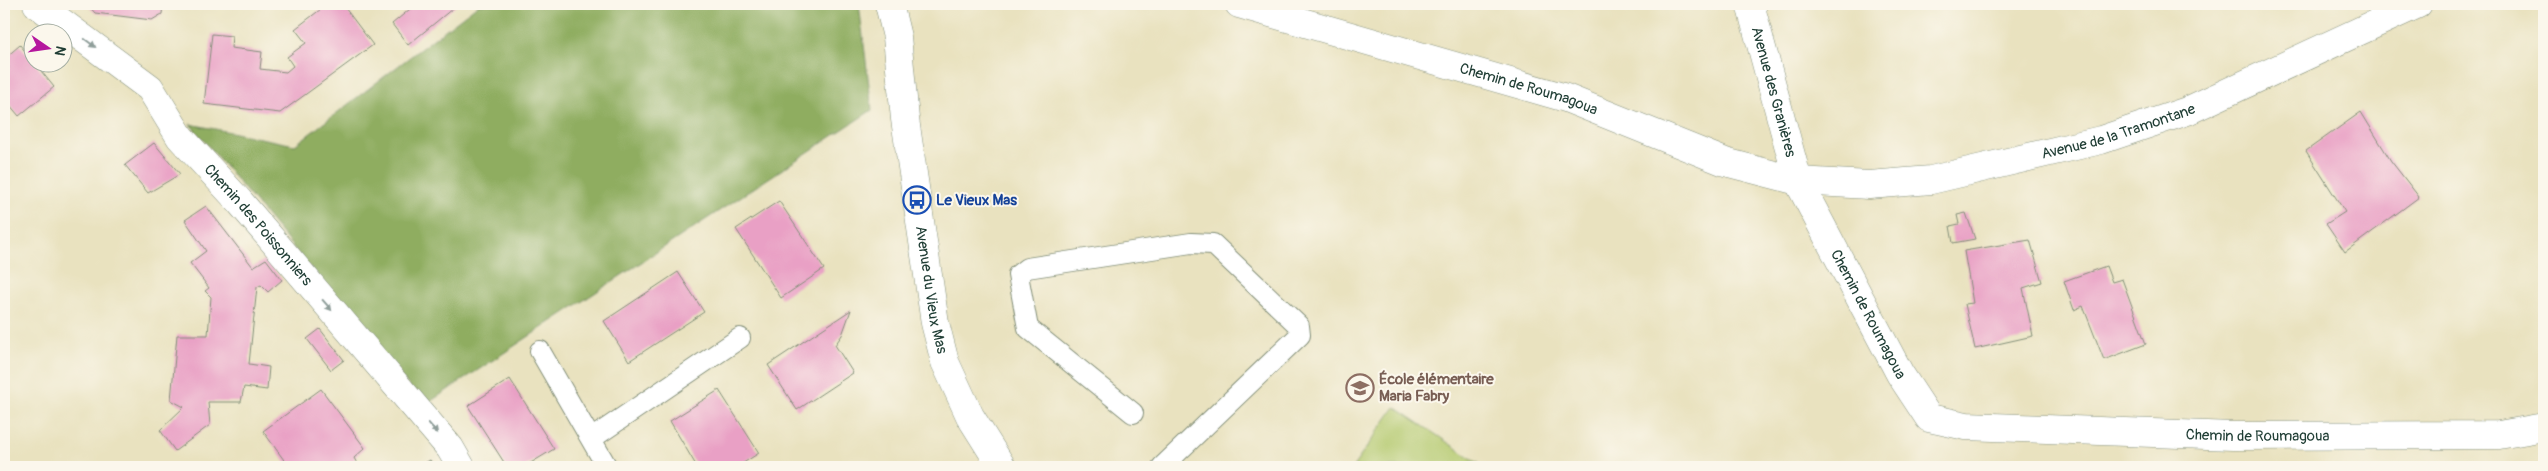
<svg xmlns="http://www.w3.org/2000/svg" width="2548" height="471" font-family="Pangolin,sans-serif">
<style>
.green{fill:#b4c96e;stroke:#6a8351}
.forest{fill:#8fad61;stroke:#57754a}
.building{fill:#e9a0c5}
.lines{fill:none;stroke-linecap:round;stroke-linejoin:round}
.lane-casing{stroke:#84907a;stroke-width:22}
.street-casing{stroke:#84907a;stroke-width:29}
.lane{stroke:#fff;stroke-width:20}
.street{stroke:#fff;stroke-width:28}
.oneway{fill:#8f9e9a}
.labels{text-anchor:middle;stroke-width:4;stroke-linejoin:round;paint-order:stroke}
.street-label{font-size:15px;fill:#1f3d34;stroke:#fbf7ec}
.transit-label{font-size:15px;font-weight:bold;fill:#164399;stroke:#fbf7ec;text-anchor:start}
.education-label{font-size:15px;font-weight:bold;fill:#785e54;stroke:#fbf7ec;text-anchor:start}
</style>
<rect width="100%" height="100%" fill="#fbf7ec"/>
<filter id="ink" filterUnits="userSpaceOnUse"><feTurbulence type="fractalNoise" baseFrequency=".02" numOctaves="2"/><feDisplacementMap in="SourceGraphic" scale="10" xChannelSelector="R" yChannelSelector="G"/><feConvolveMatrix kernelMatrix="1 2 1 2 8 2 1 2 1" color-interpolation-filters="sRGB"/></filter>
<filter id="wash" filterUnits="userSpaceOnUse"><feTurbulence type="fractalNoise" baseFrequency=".0096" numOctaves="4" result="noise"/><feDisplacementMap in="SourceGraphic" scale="20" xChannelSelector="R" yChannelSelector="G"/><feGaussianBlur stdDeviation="1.12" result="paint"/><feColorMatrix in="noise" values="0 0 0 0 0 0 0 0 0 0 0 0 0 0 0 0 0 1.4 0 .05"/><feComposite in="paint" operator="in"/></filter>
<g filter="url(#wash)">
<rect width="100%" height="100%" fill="#e9e2bf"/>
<path class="green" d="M 1395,407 L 1484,467 L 1353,467 Z"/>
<path class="forest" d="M 479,4 L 859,4 L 872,110 L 425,405 L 190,124 L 295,145 Z"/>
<g id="blocks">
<path class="building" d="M 87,4 L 163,4 L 162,14 L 152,20 L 95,13 Z
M 317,4 L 342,4 L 373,45 L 280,113 L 204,104 L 212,34 L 232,36 L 231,48 L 262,52 L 260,69 L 286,72 L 293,66 L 287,57 L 306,43 L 295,29 L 321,9 Z
M 416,4 L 458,4 L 408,45 L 392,24 Z
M 20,45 L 54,87 L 19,116 L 4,98 L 4,72 L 9,68 L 4,59 Z
M 2361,112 L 2391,161 L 2419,197 L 2345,252 L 2326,224 L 2345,212 L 2306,151 Z
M 154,143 L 180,174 L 148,193 L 125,165 Z
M 779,201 L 824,269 L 781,298 L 736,229 Z
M 206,206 L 253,267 L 266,259 L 282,280 L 268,292 L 261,285 L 257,287 L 249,364 L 269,367 L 267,390 L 244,387 L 241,402 L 208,402 L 210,425 L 175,451 L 160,430 L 184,407 L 171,400 L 177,335 L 208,335 L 211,297 L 205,291 L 209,288 L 190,263 L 206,251 L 185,220 Z
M 1966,213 L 1975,239 L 1953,243 L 1950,226 L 1959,224 L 1957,215 Z
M 2030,240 L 2042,282 L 2023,288 L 2033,336 L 1975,349 L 1965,304 L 1973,303 L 1964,251 Z
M 2106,266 L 2112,282 L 2122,279 L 2146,344 L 2104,360 L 2083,306 L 2074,310 L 2064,281 Z
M 678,272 L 704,312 L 629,361 L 604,321 Z
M 851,310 L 842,335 L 835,345 L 853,373 L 797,410 L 768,365 Z
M 320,329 L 344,360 L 331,370 L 307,339 Z
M 510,379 L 554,449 L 524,467 L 507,467 L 468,406 Z
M 321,389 L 365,448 L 354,458 L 359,467 L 289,467 L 263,431 Z
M 719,390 L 759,453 L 737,467 L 697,467 L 670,421 Z
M 430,460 L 435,467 L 418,467 Z"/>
</g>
</g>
<g filter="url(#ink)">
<use href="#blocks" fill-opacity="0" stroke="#84907a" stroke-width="1"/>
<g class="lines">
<g class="lane-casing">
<path id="lane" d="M 540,351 L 607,467
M 1133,413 L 1028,328 L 1018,275 L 1027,268 L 1191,243 L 1213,244 L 1299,326 L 1300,335 L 1162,467
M 591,439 L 740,338"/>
</g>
<g class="street-casing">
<g id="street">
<path id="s1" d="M 37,4 L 150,88 L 180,137 L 239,201 L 450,448 L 461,467"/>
<path id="s2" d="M 889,4 L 897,37 L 905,119 L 935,323 L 945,362 L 970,416 L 1002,467"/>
<path id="s3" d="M 1239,4 L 1566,98 L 1725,162 L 1798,181 L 1869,185 L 1931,180 L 2101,140 L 2187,111 L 2418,4"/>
<path id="s4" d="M 1750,4 L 1798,181 L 1900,374 L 1929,418 L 1966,426 L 2233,436 L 2499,435 L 2544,427"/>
</g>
</g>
<use href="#lane" class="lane"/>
<use href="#street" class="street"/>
</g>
<defs><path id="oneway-solid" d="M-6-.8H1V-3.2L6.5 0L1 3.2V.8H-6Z" transform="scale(1.25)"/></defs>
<g class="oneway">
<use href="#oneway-solid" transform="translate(90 43) rotate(37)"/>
<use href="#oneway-solid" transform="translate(327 305) rotate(49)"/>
<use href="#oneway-solid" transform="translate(433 428) rotate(49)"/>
</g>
</g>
<defs>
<g id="bus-ring" transform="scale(1.4375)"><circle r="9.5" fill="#fbf7ec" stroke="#1a4fb4" stroke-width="1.5"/><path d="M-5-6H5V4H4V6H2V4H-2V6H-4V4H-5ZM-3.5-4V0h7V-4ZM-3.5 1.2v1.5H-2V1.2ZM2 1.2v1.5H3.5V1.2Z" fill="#1a4fb4"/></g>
<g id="school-ring" transform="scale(1.4375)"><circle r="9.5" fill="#fbf7ec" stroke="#8d6e63" stroke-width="1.5"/><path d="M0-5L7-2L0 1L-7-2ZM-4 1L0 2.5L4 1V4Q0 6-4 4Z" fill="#8d6e63"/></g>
</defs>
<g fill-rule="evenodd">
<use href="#bus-ring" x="917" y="200"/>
<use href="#school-ring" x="1360" y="388"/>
</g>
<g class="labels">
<g class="street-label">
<text dy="5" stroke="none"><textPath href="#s3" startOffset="302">Chemin de Roumagoua</textPath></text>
<text dy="5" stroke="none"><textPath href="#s4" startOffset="91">Avenue des Granières</textPath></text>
<text dy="5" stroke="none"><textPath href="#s3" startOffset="914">Avenue de la Tramontane</textPath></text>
<text dy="5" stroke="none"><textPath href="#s1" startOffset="316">Chemin des Poissonniers</textPath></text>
<text dy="5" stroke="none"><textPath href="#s2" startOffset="289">Avenue du Vieux Mas</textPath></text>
<text dy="5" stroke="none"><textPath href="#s4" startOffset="334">Chemin de Roumagoua</textPath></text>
<text dy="5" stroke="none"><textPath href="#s4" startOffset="784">Chemin de Roumagoua</textPath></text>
</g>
<g class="transit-label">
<text x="936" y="205">Le Vieux Mas</text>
</g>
<g class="education-label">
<text x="1379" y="384">École élémentaire<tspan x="1379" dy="17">Maria Fabry</tspan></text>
</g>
</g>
<rect width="2548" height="471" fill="none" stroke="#fbf7ec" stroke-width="20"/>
<g transform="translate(48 48) rotate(103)"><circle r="24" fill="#fbf7ec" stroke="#a3ada2"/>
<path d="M0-4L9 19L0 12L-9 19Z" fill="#b5179e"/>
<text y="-8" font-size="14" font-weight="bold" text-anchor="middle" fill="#1f3d34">N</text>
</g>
</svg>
